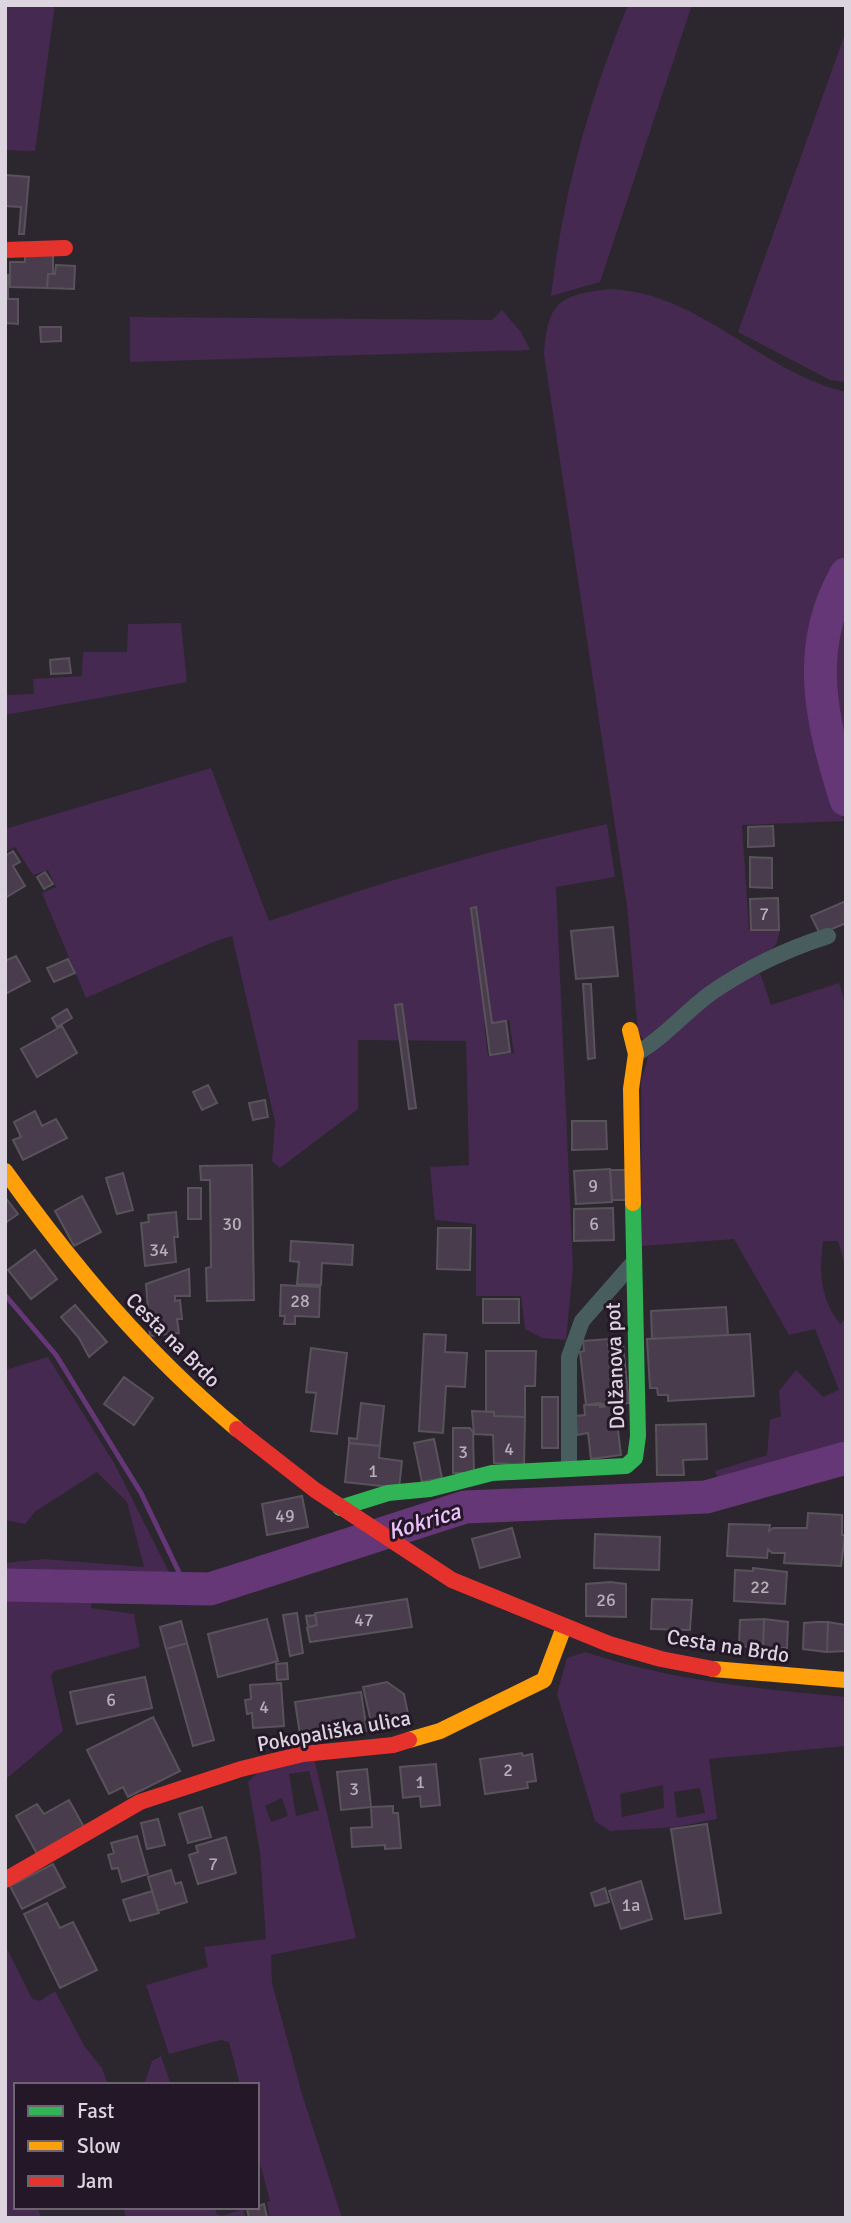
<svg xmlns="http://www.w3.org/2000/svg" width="851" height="2223" font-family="Signika,sans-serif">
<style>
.green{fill:#452950;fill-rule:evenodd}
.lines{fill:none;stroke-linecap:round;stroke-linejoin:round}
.stream{stroke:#653776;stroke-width:5}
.river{stroke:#653776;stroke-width:33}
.building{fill:#493d4d;stroke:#58535b;stroke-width:2}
.street{stroke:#485d5d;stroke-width:16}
.fast{stroke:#30b455;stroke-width:16}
.slow{stroke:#ff9f0a;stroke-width:16}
.jam{stroke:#e5322d;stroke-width:16}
.labels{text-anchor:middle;stroke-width:6;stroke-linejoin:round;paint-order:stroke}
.number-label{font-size:18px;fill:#b7aeba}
.street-label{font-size:21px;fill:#dcd4df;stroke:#241828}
.water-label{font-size:23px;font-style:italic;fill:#edc3fe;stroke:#241828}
</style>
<rect width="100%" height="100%" fill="#2c262e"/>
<path class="green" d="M 5,5 L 55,5 L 35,151 L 5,150 Z
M 628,5 L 692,5 L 600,282 L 551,296 C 563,195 589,99 628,5 Z
M 846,31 L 846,382 L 830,380 L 738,332 Z
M 610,289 C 699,292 761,372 846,392 L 846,552 L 820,607 L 815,627 L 811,692 L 816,742 L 828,783 L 844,821 L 742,825 L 749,930 L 780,929 L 777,943 L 766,955 L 652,1039 L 643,1039 L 638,1032 L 627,906 L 544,354 C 548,302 558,295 610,289 Z
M 502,310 L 521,332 L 530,350 L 130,362 L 130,317 L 492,320 Z
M 846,596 L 846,774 C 832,708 815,662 846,596 Z
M 181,623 L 187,682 L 5,715 L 5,695 L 34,694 L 33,679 L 82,676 L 83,652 L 127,652 L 128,624 Z
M 211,768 L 269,921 C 381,882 492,849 607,824 L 615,877 L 556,887 L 573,1269 L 566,1340 L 542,1338 L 525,1329 L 521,1296 L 476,1296 L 476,1224 L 435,1220 L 430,1167 L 469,1165 L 466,1041 L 358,1040 L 358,1109 L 280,1168 L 272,1161 L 275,1122 L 232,936 L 213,942 L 86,998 L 42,893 L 56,887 L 48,870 L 33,875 L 15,847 L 5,852 L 5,829 ZM 509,1020 L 514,1053 L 488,1056 L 484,1023 Z
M 759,970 L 771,1005 L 839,983 L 846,1006 L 846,1268 L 838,1241 L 823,1241 C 819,1272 820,1299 840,1324 L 846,1318 L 846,1448 L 792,1464 L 717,1477 L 715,1471 L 767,1455 L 770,1420 L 781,1416 L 779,1391 L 796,1370 L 823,1397 L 839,1390 L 815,1329 L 789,1335 L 734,1239 L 642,1246 L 641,1081 L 648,1057 L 704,1003 Z
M 48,1357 L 114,1463 L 173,1580 C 117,1585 61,1572 5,1578 L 5,1563 L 44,1559 L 144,1567 L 127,1502 L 97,1472 L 36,1511 L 25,1524 L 5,1520 L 5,1370 Z
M 36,1591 L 92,1601 L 91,1608 L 134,1614 L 140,1647 L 54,1671 L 51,1676 L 63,1731 L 5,1780 L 5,1593 Z
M 585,1652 C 669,1680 758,1689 846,1697 L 846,1746 L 709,1759 L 717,1819 L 676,1827 L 610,1831 L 595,1821 L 557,1694 L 567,1658 ZM 663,1785 L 664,1808 L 622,1817 L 620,1794 ZM 700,1788 L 705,1813 L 677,1818 L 674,1792 Z
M 314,1758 L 356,1938 L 271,1955 L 272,1983 L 302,2094 L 342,2218 L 270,2218 L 267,2202 L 270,2201 L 257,2152 L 257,2085 L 240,2085 L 229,2042 L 221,2040 L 169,2054 L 146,1985 L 208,1967 L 204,1947 L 266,1939 L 260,1853 L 248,1782 L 258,1772 ZM 309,1771 L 319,1810 L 296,1816 L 289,1774 ZM 282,1798 L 288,1816 L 271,1822 L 265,1806 Z
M 5,1945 L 32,1999 L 40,2001 L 55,1991 L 85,2047 L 102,2068 L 108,2085 L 16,2085 L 16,2207 L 38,2207 L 41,2218 L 5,2218 Z
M 161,2056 L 171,2085 L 144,2085 L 152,2061 Z
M 123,2207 L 215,2207 L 217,2214 L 222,2216 L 243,2209 L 246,2218 L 126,2218 Z"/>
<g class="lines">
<path class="stream" d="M 5,1295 L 56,1355 L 141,1493 L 187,1589"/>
<path class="river" d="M 846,574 C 803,649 822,723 846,800
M 5,1585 L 210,1589 L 465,1507 L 706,1497 L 846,1458"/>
</g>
<path class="building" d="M 6,175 L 29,177 L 24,234 L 19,234 L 21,207 L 5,206 Z
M 25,252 L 53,252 L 53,274 L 48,274 L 47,288 L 10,287 L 10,262 L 25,262 Z
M 56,265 L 75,266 L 74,289 L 47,288 L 48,274 L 55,274 Z
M 5,275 L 8,275 L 8,299 L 18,299 L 18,324 L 5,323 Z
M 40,327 L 61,327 L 61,341 L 41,342 Z
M 69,658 L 71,673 L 51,674 L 50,660 Z
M 773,826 L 774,846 L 748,847 L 748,827 Z
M 13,851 L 20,862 L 13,866 L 25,886 L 5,898 L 5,856 Z
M 750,857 L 772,858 L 772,888 L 750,887 Z
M 45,872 L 53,884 L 44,889 L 37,877 Z
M 778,898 L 779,930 L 751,930 L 750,899 Z
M 846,901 L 846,923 L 820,934 L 811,916 Z
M 476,907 L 492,1023 L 506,1021 L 510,1052 L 490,1055 L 471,908 Z
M 613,927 L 618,976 L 576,979 L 571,931 Z
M 16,956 L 30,981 L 5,994 L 5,961 Z
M 68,959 L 75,973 L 54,982 L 47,968 Z
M 583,984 L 591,984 L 595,1058 L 588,1059 Z
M 402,1004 L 416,1108 L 409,1109 L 395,1005 Z
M 67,1009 L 72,1018 L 57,1027 L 52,1018 Z
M 62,1026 L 77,1053 L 37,1077 L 21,1049 Z
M 208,1085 L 217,1103 L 202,1110 L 193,1092 Z
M 265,1100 L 268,1117 L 253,1120 L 249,1103 Z
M 35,1111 L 42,1126 L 56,1119 L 67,1138 L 23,1160 L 13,1140 L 21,1137 L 14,1122 Z
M 572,1121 L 606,1121 L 607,1149 L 572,1150 Z
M 252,1165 L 254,1300 L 207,1301 L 206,1268 L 211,1267 L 210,1180 L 201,1180 L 200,1166 Z
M 610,1169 L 612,1202 L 576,1204 L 574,1171 Z
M 610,1170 L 626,1170 L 628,1200 L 612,1200 Z
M 123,1173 L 133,1210 L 117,1214 L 106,1178 Z
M 188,1188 L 201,1188 L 201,1219 L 188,1219 Z
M 82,1196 L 101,1232 L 74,1246 L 55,1211 Z
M 5,1197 L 18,1214 L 5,1223 Z
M 613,1208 L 614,1240 L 574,1241 L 574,1209 Z
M 176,1212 L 178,1237 L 174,1237 L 176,1262 L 145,1266 L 141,1223 L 149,1222 L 148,1215 Z
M 438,1228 L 471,1228 L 470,1270 L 437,1269 Z
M 291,1241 L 353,1245 L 352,1265 L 322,1263 L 321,1285 L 297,1284 L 299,1262 L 290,1261 Z
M 35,1250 L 57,1279 L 31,1299 L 8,1270 Z
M 189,1269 L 190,1296 L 175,1296 L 175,1301 L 180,1300 L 182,1319 L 177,1319 L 179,1333 L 150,1336 L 146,1284 Z
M 281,1285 L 320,1287 L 319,1317 L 295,1316 L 295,1324 L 284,1324 L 285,1316 L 280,1316 Z
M 483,1299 L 519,1299 L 519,1323 L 483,1323 Z
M 75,1305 L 107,1342 L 89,1357 L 79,1338 L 61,1317 Z
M 726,1307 L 728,1335 L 652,1339 L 651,1311 Z
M 424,1334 L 446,1335 L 445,1352 L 467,1353 L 465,1387 L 446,1386 L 443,1433 L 419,1431 Z
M 750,1334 L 754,1396 L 668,1401 L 668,1395 L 658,1395 L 657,1388 L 650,1388 L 647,1339 Z
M 608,1339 L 608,1345 L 623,1344 L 629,1403 L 586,1405 L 580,1352 L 584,1351 L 583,1341 Z
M 311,1348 L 347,1353 L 337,1434 L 311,1431 L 316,1393 L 306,1392 Z
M 486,1351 L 536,1351 L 535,1386 L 525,1386 L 525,1417 L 494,1416 L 494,1412 L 486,1412 Z
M 124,1377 L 153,1398 L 134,1425 L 104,1404 Z
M 542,1397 L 558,1397 L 558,1448 L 542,1448 Z
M 361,1403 L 384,1406 L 380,1446 L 349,1443 L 349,1438 L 357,1439 Z
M 600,1403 L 600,1407 L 615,1405 L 621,1455 L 591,1459 L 588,1433 L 577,1435 L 575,1416 L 585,1415 L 584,1405 Z
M 472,1411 L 494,1412 L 494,1416 L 525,1417 L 524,1465 L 494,1463 L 493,1435 L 474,1434 Z
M 706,1424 L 707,1459 L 683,1460 L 684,1475 L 657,1475 L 656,1425 Z
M 453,1428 L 470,1428 L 473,1432 L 474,1473 L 453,1473 Z
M 434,1439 L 442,1478 L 422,1482 L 414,1443 Z
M 349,1443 L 380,1446 L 379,1458 L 402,1461 L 399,1488 L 345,1482 Z
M 302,1496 L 308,1527 L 267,1535 L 262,1504 Z
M 808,1513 L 842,1515 L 842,1535 L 845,1535 L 841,1566 L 784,1563 L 785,1553 L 772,1553 L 768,1549 L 767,1558 L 727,1556 L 729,1524 L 770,1525 L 769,1531 L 773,1528 L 807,1528 Z
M 512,1528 L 520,1557 L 480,1568 L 472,1539 Z
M 595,1534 L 660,1537 L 659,1570 L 594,1568 Z
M 753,1568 L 787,1572 L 785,1604 L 734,1601 L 735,1570 L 753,1571 Z
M 610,1582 L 626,1584 L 626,1617 L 586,1616 L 586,1584 Z
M 407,1599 L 412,1627 L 310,1642 L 307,1628 L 317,1625 L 315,1613 Z
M 652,1599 L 692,1600 L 690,1630 L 651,1629 Z
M 297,1613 L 303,1653 L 290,1656 L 283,1615 Z
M 315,1615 L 317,1625 L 308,1627 L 306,1616 Z
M 267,1619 L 278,1661 L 218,1677 L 208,1634 Z
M 764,1619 L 788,1622 L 787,1648 L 763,1648 Z
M 764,1619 L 763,1648 L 739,1646 L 740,1620 Z
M 181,1621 L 187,1643 L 166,1649 L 160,1627 Z
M 817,1622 L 828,1622 L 827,1652 L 803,1649 L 804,1623 Z
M 828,1622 L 846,1625 L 846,1651 L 827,1652 Z
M 187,1643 L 214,1740 L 193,1746 L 166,1649 Z
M 287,1663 L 288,1679 L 277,1680 L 276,1664 Z
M 145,1677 L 152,1708 L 77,1724 L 70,1692 Z
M 387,1682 L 404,1694 L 409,1719 L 372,1726 L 363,1687 Z
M 281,1683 L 284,1726 L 253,1728 L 252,1713 L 247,1714 L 245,1700 L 251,1699 L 250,1685 Z
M 361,1692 L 367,1731 L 301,1741 L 295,1702 Z
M 153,1717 L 180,1771 L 128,1797 L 123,1787 L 109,1794 L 87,1750 Z
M 522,1753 L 523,1756 L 532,1754 L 536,1781 L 527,1782 L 528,1788 L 485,1794 L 480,1759 Z
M 436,1764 L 440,1805 L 421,1807 L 420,1796 L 403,1798 L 400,1767 Z
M 367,1769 L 371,1807 L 341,1810 L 337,1772 Z
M 69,1800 L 84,1827 L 37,1854 L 16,1816 L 37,1804 L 44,1814 Z
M 393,1806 L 393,1813 L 398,1813 L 401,1848 L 385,1849 L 385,1845 L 352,1847 L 351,1828 L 372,1827 L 371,1807 Z
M 202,1807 L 211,1837 L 188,1843 L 179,1814 Z
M 158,1819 L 165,1845 L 147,1849 L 141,1823 Z
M 707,1824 L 721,1913 L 685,1919 L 671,1829 Z
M 137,1836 L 148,1874 L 122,1882 L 118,1868 L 112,1869 L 108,1855 L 114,1853 L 111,1843 Z
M 226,1837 L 236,1873 L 198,1884 L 189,1855 L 198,1852 L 196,1846 Z
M 53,1864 L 65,1887 L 22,1909 L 10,1886 Z
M 171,1870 L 175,1884 L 181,1882 L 187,1902 L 158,1911 L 148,1877 Z
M 641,1881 L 652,1919 L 621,1929 L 609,1891 Z
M 605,1888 L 609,1902 L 595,1906 L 591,1893 Z
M 152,1891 L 159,1913 L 130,1921 L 123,1900 Z
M 47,1903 L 60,1928 L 73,1922 L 97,1970 L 60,1988 L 24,1914 Z
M 264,2204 L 267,2217 L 249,2218 L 247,2209 Z"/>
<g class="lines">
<path class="street" d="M 636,1054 C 665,1037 685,1012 711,993 C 747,968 787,949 828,936
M 569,1469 L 569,1357 L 582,1321 L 632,1264"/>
<path class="fast" d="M 340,1508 L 388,1493 L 430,1489 L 492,1473 L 626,1466 L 635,1458 L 638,1436 L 633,1203"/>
<path class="slow" d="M 630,1030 L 636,1054 L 631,1089 L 633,1203
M 5,1171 C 73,1266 147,1354 237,1429
M 713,1669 L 846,1680
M 409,1740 L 440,1731 L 544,1680 L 564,1627"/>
<path class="jam" d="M 5,250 L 65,248
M 237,1429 L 315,1490 L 452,1580 L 609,1644 L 661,1659 L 713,1669
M 5,1880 L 140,1802 L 241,1769 L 303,1754 L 393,1745 L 409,1740"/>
</g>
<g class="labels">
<g class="number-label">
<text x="764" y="920">7</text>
<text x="593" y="1192">9</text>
<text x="232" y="1230">30</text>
<text x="594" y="1230">6</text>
<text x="159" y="1256">34</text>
<text x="300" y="1307">28</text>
<text x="509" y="1455">4</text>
<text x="463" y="1458">3</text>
<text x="373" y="1477">1</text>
<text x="285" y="1522">49</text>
<text x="760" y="1593">22</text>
<text x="606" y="1606">26</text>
<text x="364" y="1626">47</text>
<text x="111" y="1706">6</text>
<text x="264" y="1713">4</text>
<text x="508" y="1776">2</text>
<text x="420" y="1788">1</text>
<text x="354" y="1795">3</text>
<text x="213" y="1870">7</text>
<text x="631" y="1911">1a</text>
</g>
<g class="street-label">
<text transform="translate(173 1340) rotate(45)" y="7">Cesta na Brdo</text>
<text transform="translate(615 1366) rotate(-92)" y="7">Dolžanova pot</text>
<text transform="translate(728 1646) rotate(9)" y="7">Cesta na Brdo</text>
<text transform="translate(334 1731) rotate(-10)" y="7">Pokopališka ulica</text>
</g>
<g class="water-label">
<text transform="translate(424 1521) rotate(-17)" y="8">Kokrica</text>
</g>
</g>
<rect width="851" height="2223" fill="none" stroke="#dcd4df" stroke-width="14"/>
<rect x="14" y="2083" width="245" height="126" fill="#241828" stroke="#6e6371" stroke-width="2"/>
<rect x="28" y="2106" width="35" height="10" fill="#30b455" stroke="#6e6371" stroke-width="2"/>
<text x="77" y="2118" font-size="21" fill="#dcd4df">Fast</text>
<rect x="28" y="2141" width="35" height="10" fill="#ff9f0a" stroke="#6e6371" stroke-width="2"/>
<text x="77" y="2153" font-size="21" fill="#dcd4df">Slow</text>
<rect x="28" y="2176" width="35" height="10" fill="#e5322d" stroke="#6e6371" stroke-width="2"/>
<text x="77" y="2188" font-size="21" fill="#dcd4df">Jam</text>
</svg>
